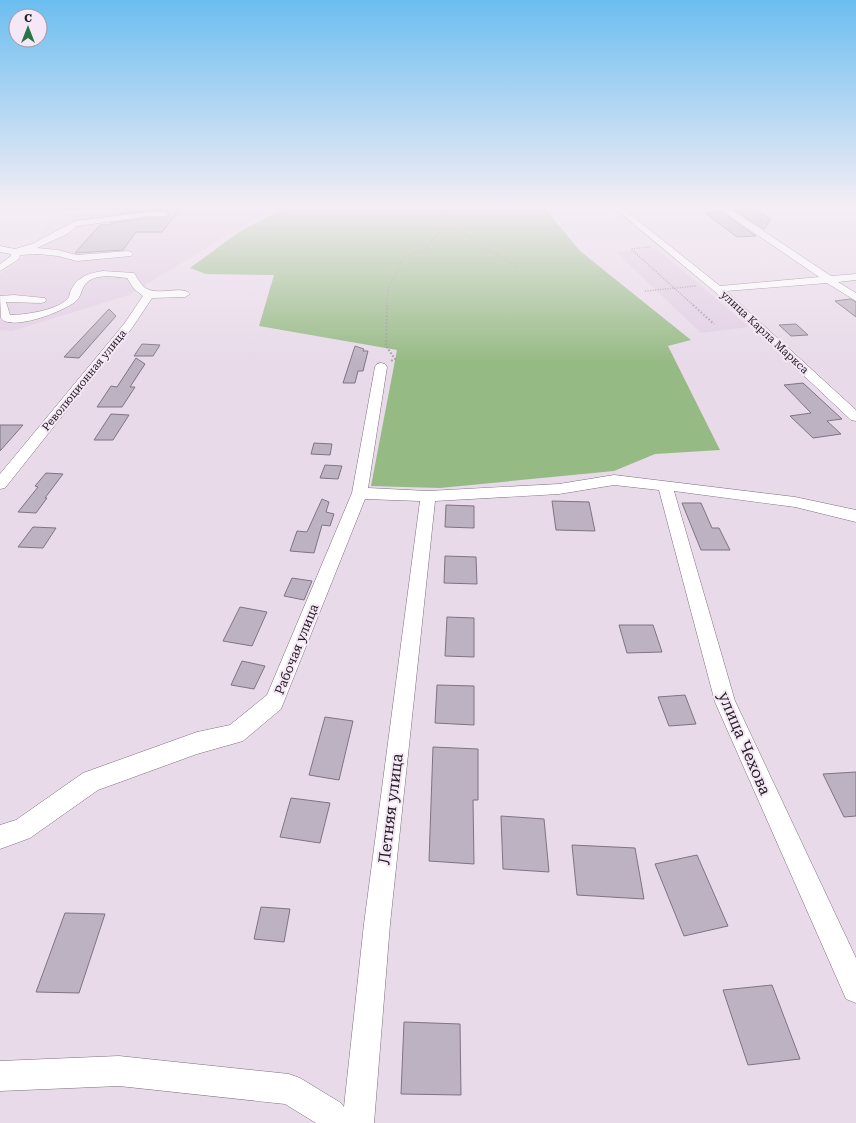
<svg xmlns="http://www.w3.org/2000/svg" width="856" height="1123" font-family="'Roboto Serif',serif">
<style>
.built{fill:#e1cee3}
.green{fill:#96ba84}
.building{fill:#bdb2c1;stroke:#7f7483}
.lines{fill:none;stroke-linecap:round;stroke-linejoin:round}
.minor-casing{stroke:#7c707d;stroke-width:1}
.path-far1{stroke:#9f94a0;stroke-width:1.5;stroke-dasharray:1 1.5;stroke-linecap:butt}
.path{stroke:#9f94a0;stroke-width:2;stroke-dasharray:1.5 2;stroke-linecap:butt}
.minor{fill:#fff;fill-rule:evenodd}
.rail-casing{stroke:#716972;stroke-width:2.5}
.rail{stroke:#f5e7f6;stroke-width:1.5;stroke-dasharray:5;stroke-linecap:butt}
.labels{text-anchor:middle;stroke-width:4;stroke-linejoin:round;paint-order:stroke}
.far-street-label{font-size:11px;fill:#211d22;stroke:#f5e7f6}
.street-label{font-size:13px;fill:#211d22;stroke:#f5e7f6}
.near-street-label{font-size:16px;fill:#211d22;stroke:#f5e7f6}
</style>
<rect width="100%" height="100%" fill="#e8dae9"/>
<path class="built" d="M 128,206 L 275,206 L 129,295 L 12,331 L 0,330 L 0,274 L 23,257 L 51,220 L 73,213 L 121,212 Z
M 656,248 L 700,285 L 749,327 L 701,333 L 616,252 Z"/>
<path class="green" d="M 290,206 L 543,206 L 580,251 L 691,340 L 668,346 L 720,450 L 655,454 L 614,471 L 440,488 L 371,486 L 397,350 L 259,326 L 274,275 L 206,274 L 190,268 L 239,232 Z"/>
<path class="building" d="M 126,206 L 183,206 L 162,232 L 136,232 L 123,250 L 75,253 L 100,225 L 109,225 L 112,223 L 148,218 L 165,218 L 170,215 L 165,210 L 148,211 L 119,214 Z
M 752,208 L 771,219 L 764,229 L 734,210 Z
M 720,211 L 756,236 L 737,237 L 705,213 Z
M 850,299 L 856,302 L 856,317 L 835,301 Z
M 109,309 L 116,316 L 79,358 L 64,357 Z
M 796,324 L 808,335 L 791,336 L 779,325 Z
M 142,344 L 160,345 L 153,356 L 134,356 Z
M 355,346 L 364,349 L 363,351 L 368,351 L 363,371 L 358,371 L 355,383 L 343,383 Z
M 136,358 L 145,364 L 130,387 L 135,387 L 122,407 L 97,407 L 111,386 L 117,387 Z
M 803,383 L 842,419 L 827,421 L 841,434 L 813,438 L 790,416 L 811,413 L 784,385 Z
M 111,414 L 129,415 L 113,440 L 94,440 Z
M 0,425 L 23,425 L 0,451 Z
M 314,443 L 332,444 L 330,455 L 311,454 Z
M 325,465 L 342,466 L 338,479 L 320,478 Z
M 46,473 L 63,474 L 45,498 L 47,498 L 36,513 L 18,512 L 38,487 L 35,486 Z
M 322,499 L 329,502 L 326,512 L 334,514 L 330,526 L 322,525 L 314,553 L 290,551 L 297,531 L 307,532 Z
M 552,501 L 589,502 L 595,531 L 556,530 Z
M 682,503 L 701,503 L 712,528 L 719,528 L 730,550 L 701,550 Z
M 446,505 L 474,506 L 474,528 L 445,527 Z
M 33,527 L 56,528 L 43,548 L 18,547 Z
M 445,556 L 476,557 L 477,584 L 444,583 Z
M 292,578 L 312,581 L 304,600 L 284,596 Z
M 240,607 L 267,612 L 252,646 L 223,641 Z
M 447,617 L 474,618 L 474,657 L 445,656 Z
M 619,625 L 653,625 L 662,652 L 627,653 Z
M 242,661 L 265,666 L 254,689 L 231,685 Z
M 437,685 L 474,686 L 474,725 L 435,723 Z
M 685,695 L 696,724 L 669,726 L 658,697 Z
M 325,717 L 353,721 L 339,780 L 309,775 Z
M 433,747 L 478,749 L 478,800 L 473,800 L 474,864 L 429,861 Z
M 856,772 L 856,816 L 844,817 L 823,774 Z
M 291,798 L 330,803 L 320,843 L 280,837 Z
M 501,816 L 544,819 L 549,872 L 503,869 Z
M 572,845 L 635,848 L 644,899 L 577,895 Z
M 697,855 L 728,926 L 684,936 L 655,864 Z
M 261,907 L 290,909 L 284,942 L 254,939 Z
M 65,913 L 105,914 L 79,993 L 36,992 Z
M 772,985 L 800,1059 L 748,1065 L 723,990 Z
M 404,1022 L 460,1024 L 461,1095 L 401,1094 Z"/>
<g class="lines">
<g class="minor-casing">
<path id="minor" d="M 612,206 L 620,206 L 720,286 L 819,277 L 718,208 L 717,206 L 726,206 L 831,276 L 856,274 L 856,280 L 838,282 L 856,293 L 856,301 L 827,283 L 726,291 L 856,410 L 856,421 L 851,420 L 714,291 Z
M 148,212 L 165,212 L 169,214 L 165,216 L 148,216 L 77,226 L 67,234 L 37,248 L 58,250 L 77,255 L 128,251 L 131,252 L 133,254 L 131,256 L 77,261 L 58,256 L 38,254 L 20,255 L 19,259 L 0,271 L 0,264 L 11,256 L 11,254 L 0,252 L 0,246 L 15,249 L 32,244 L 75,221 Z
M 103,271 L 134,273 C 137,277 139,282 143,286 C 155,298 182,284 190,294 L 185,297 L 152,298 L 132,328 L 5,488 L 0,489 L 0,474 L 124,324 L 143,296 L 134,289 L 127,278 C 116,277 101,274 90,280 C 80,286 83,296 75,302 C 64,311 11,332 1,318 L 0,296 L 14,295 L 45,298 L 46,300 L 45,302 L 41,303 L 6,302 L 10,315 C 25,315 60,310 69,297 C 70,294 70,291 72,288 C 79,276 90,273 103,271 Z
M 381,363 L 385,364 L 387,367 L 368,488 L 428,491 L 559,484 L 614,475 L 795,497 L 856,510 L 856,522 L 795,507 L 674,491 L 735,701 L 856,958 L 856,1003 L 846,999 L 715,702 L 659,490 L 614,485 L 559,494 L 435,501 L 390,924 L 374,1123 L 316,1123 L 285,1104 L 119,1086 L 0,1091 L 0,1061 L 119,1056 L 289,1074 L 300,1078 L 341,1103 L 344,1107 L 364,924 L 420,501 L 365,499 L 281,709 L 243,741 L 197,754 L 98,790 L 30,838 L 0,849 L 0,825 L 16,820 L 83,773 L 197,732 L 230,725 L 267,695 L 352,493 L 375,367 L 377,364 Z"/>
</g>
<path class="path-far1" d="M 452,226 L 518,268
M 650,247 L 631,249 L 694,306
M 645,291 L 696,286
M 387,306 L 388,289 L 405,256 L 425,250 L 438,233 L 452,226 L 438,206"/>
<path class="path" d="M 387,305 L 386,346 L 395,359 L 391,361
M 693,305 L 714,324"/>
<use href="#minor" class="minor"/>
<g class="rail-casing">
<path id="rail" d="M 0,208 L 142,209"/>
</g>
<use href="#rail" class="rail"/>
</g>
<linearGradient id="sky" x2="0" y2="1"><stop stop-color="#6bbef0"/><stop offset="0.57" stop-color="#f5eef5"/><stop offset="1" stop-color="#f5eef5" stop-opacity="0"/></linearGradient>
<rect width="856" height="363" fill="url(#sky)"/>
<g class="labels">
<g class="far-street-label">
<text transform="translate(765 332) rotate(43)" y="4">улица Карла Маркса</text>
<text transform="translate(84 380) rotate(-51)" y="4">Революционная улица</text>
</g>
<g class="street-label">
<text transform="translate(296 649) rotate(-68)" y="5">Рабочая улица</text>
</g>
<g class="near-street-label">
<text transform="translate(745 743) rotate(67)" y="6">улица Чехова</text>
<text transform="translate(390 809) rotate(-83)" y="6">Летняя улица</text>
</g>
</g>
<g transform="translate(28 28)"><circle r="19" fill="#f5e7f6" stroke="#a096a1"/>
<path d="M0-3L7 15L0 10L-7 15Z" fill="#287646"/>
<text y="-6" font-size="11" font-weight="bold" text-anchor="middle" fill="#211d22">С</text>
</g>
</svg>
